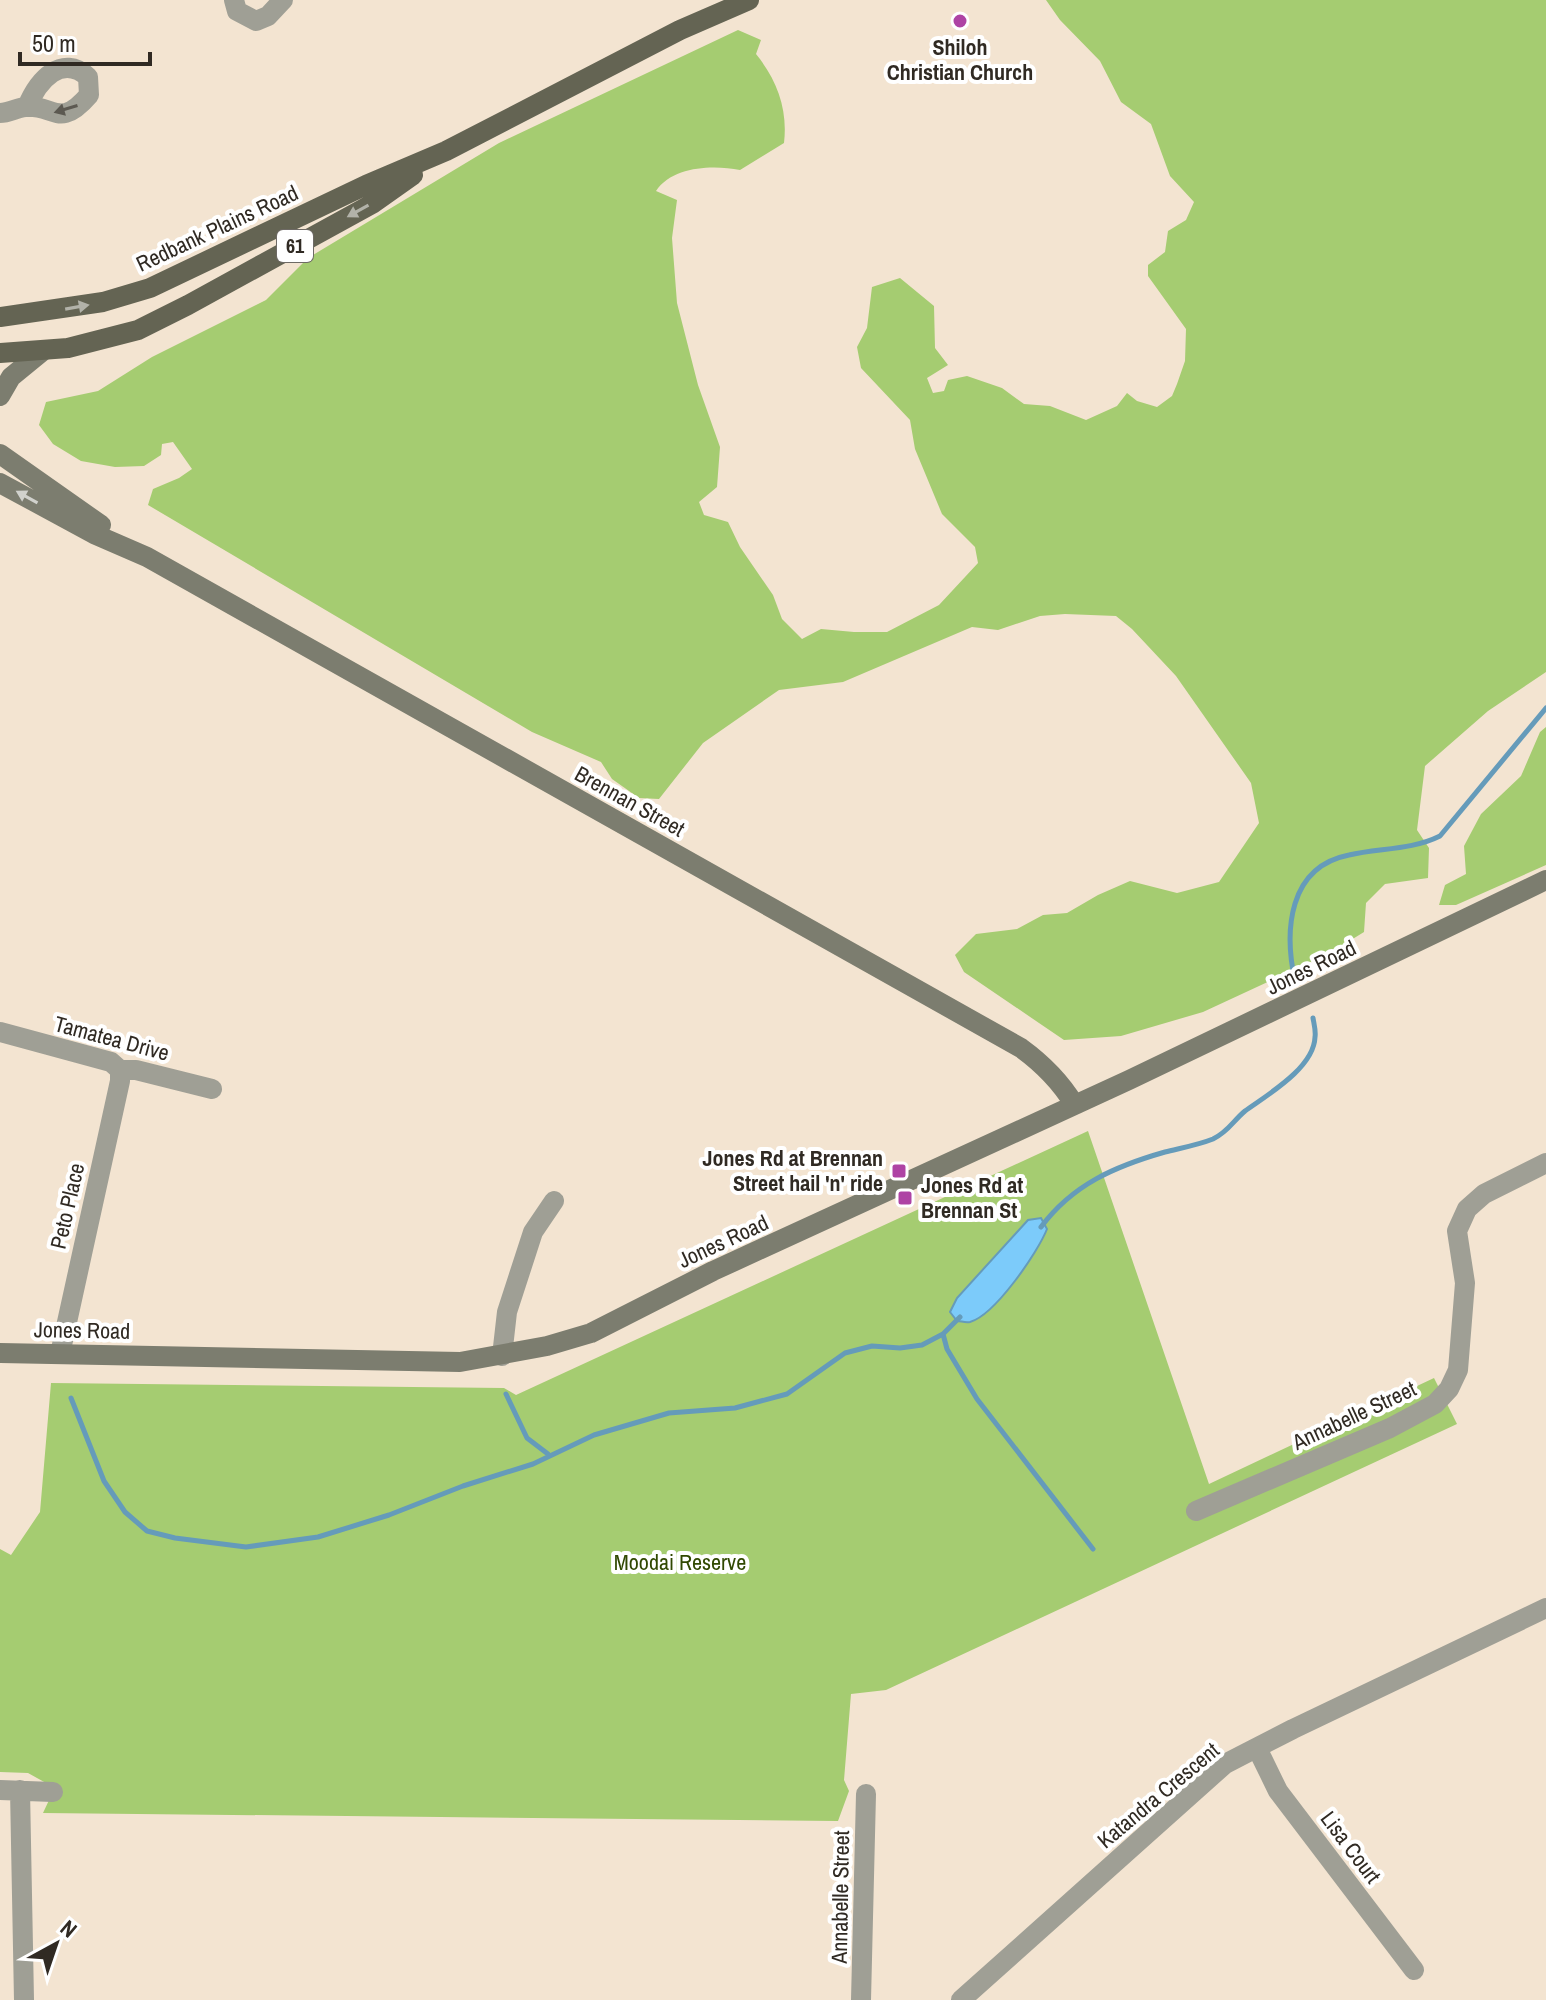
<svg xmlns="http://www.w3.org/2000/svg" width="1546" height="2000" font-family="'Archivo Narrow',sans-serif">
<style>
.green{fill:#a5cc71}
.water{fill:#7ccbfa;stroke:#659bba;stroke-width:2}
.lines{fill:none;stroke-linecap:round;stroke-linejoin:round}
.stream{stroke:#659bba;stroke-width:5}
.street{stroke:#9f9f95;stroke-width:20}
.secondary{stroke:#7c7d6f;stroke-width:20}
.primary{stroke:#646453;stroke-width:20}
.oneway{fill:#5c5951}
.oneway2{fill:#b2b2a9}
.oneway3{fill:#d1d2cd}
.poi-dot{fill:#ae43a4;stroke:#fff;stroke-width:3}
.labels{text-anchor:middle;stroke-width:8;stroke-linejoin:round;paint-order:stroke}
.shield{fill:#fff;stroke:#6e6a65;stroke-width:2}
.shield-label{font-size:20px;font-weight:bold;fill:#302a23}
.poi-label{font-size:22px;font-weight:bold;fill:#302a23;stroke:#fff}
.street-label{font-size:22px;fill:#302a23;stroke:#fff}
.park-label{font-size:22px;fill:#304801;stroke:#fff}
</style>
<rect width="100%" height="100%" fill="#f3e4d1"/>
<path class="green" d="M 1046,0 L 1546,0 L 1546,672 L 1488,711 L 1425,766 L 1417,830 L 1429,848 L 1428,878 L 1385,884 L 1366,903 L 1364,932 L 1330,953 L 1203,1012 L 1121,1036 L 1064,1040 L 964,972 L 955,955 L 976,934 L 1017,929 L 1043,915 L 1067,913 L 1098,895 L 1130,881 L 1177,893 L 1219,882 L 1259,823 L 1251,783 L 1176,676 L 1132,629 L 1116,616 L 1065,614 L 1040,616 L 998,630 L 972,627 L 843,682 L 779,690 L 703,743 L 659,799 L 639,798 L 612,779 L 601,762 L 532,732 L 148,505 L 153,489 L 179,478 L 192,469 L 173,442 L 162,444 L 161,455 L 144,466 L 115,467 L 81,461 L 53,444 L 39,425 L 46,402 L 98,391 L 152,357 L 266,300 L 308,258 L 499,143 L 738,30 L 761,40 L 756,54 C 777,80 788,109 784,143 L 740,170 C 713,165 673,166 656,191 L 677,200 L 672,238 L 677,303 L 698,385 L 720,447 L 717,487 L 699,502 L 704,515 L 728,522 L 740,547 L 773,595 L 782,619 L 802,639 L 821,629 L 854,632 L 887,632 L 939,605 L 978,563 L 975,547 L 942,514 L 915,449 L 910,420 L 861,368 L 857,347 L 867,328 L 872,287 L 900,278 L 934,306 L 935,348 L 948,365 L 927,378 L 933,393 L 944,391 L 948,380 L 967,376 L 1002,388 L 1024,404 L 1050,406 L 1086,420 L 1117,406 L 1127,393 L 1137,401 L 1157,407 L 1172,396 L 1177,384 L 1185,361 L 1186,329 L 1148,276 L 1148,265 L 1165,252 L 1168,231 L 1186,220 L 1194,202 L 1170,176 L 1151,124 L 1121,102 L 1100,61 L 1060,20 Z
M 1546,727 L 1546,865 L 1456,905 L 1439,905 L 1445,885 L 1466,874 L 1464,846 L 1481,814 L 1521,776 L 1540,732 Z
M 1088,1131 L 1209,1484 L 1434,1378 L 1457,1424 L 886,1690 L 851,1694 L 844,1780 L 849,1791 L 838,1821 L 43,1813 L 50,1798 L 46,1783 L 28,1773 L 0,1772 L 0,1549 L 11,1555 L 40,1512 L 51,1383 L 504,1388 L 516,1395 Z"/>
<path class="water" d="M 1041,1218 L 1047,1229 C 1038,1252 995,1315 970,1322 C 965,1323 961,1321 957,1321 L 950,1312 L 957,1298 L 1028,1220 Z"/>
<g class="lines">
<path class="stream" d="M 1295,981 C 1284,931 1288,867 1349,855 C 1380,848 1412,850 1440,836 L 1546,708
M 1041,1227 C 1073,1184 1116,1166 1165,1152 C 1181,1148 1198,1145 1213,1139 C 1228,1132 1233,1121 1245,1111 C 1267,1095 1314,1068 1315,1037 C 1316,1031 1314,1024 1313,1018
M 943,1334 L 947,1349 L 977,1399 L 1093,1549
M 506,1394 L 527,1438 L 548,1454
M 71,1398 L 104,1481 L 125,1512 L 147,1531 L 175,1538 L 246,1547 L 318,1537 L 389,1515 L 463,1486 L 533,1464 L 594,1435 L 669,1413 L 735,1408 L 787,1394 L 845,1353 L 872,1346 L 900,1348 L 922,1345 L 943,1334 L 960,1317"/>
<path class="street" d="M 234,0 L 237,11 L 256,21 L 268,16 L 283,0
M 0,113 C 9,113 16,108 25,107 C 54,104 59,130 89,95 L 88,77 C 62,53 38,80 27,107
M 0,1032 L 111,1062 L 120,1070 L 136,1070 L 212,1089
M 60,1354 L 120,1081 L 120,1070
M 502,1356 L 507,1312 L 533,1232 L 554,1201
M 1196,1511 L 1390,1428 L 1435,1404 L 1449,1389 L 1458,1370 L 1465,1283 L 1457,1231 L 1467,1209 L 1484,1194 L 1546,1163
M 1257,1748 L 1278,1791 L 1414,1970
M 0,1790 L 53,1792
M 20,1790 L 24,2000
M 861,2000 L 866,1794
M 961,2000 L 1225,1764 L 1293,1729 L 1546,1608"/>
<path class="secondary" d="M 0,396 L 11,377 L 44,350
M 0,454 L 101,525
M 0,483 L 94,534 L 147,557 L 1021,1048 C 1043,1064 1060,1081 1074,1104
M 0,1353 L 460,1362 L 547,1346 L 591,1333 L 713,1271 L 1129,1080 L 1546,880"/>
<path class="primary" d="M 0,317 L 103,302 L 150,288 L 366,185 L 446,151 L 680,30 L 749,0
M 0,353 L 68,348 L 138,330 L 188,305 L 372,204 L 413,175"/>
</g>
<defs><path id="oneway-solid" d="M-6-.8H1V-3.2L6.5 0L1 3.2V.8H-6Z" transform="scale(2)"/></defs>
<use class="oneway" href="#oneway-solid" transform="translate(66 109) rotate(163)"/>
<g class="oneway2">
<use href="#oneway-solid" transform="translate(358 211) rotate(151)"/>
<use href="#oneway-solid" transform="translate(77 307) rotate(-10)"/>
</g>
<use class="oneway3" href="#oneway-solid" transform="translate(27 497) rotate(-151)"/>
<g class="poi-dot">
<circle cx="960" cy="21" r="8"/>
<rect x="891" y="1163" width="16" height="16" rx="4"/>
<rect x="897" y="1190" width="16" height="16" rx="4"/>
</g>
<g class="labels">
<rect class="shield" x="277" y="230" width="36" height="32" rx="6"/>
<g class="shield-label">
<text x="295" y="253">61</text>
</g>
<g class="poi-label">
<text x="960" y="55">Shiloh<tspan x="960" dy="25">Christian Church</tspan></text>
<text x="883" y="1166" text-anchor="end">Jones Rd at Brennan<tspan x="883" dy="25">Street hail 'n' ride</tspan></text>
<text x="921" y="1193" text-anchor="start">Jones Rd at<tspan x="921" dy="25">Brennan St</tspan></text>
</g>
<g class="street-label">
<text transform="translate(217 228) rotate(-25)" y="8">Redbank Plains Road</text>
<text transform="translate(630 801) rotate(29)" y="8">Brennan Street</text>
<text transform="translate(1311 967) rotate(-26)" y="8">Jones Road</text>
<text transform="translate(112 1038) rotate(15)" y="8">Tamatea Drive</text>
<text transform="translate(67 1206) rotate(-77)" y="8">Peto Place</text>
<text transform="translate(723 1241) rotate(-25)" y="8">Jones Road</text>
<text transform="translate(82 1330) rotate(1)" y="8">Jones Road</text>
<text transform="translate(1354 1415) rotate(-25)" y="8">Annabelle Street</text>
<text transform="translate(1158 1795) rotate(-40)" y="8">Katandra Crescent</text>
<text transform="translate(1351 1847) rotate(53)" y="8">Lisa Court</text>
<text transform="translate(840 1897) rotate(-89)" y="8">Annabelle Street</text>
</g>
<g class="park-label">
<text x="680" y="1570">Moodai Reserve</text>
</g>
</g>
<g transform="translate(56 1944) rotate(40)" stroke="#ffffff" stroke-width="6" paint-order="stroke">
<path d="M0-6L14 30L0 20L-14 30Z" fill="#302a23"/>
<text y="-12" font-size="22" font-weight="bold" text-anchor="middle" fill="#302a23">N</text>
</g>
<path d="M20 52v12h130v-12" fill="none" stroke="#302a23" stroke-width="4"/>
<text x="32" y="52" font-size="24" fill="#302a23" stroke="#ffffff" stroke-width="6" paint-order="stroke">50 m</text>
</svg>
